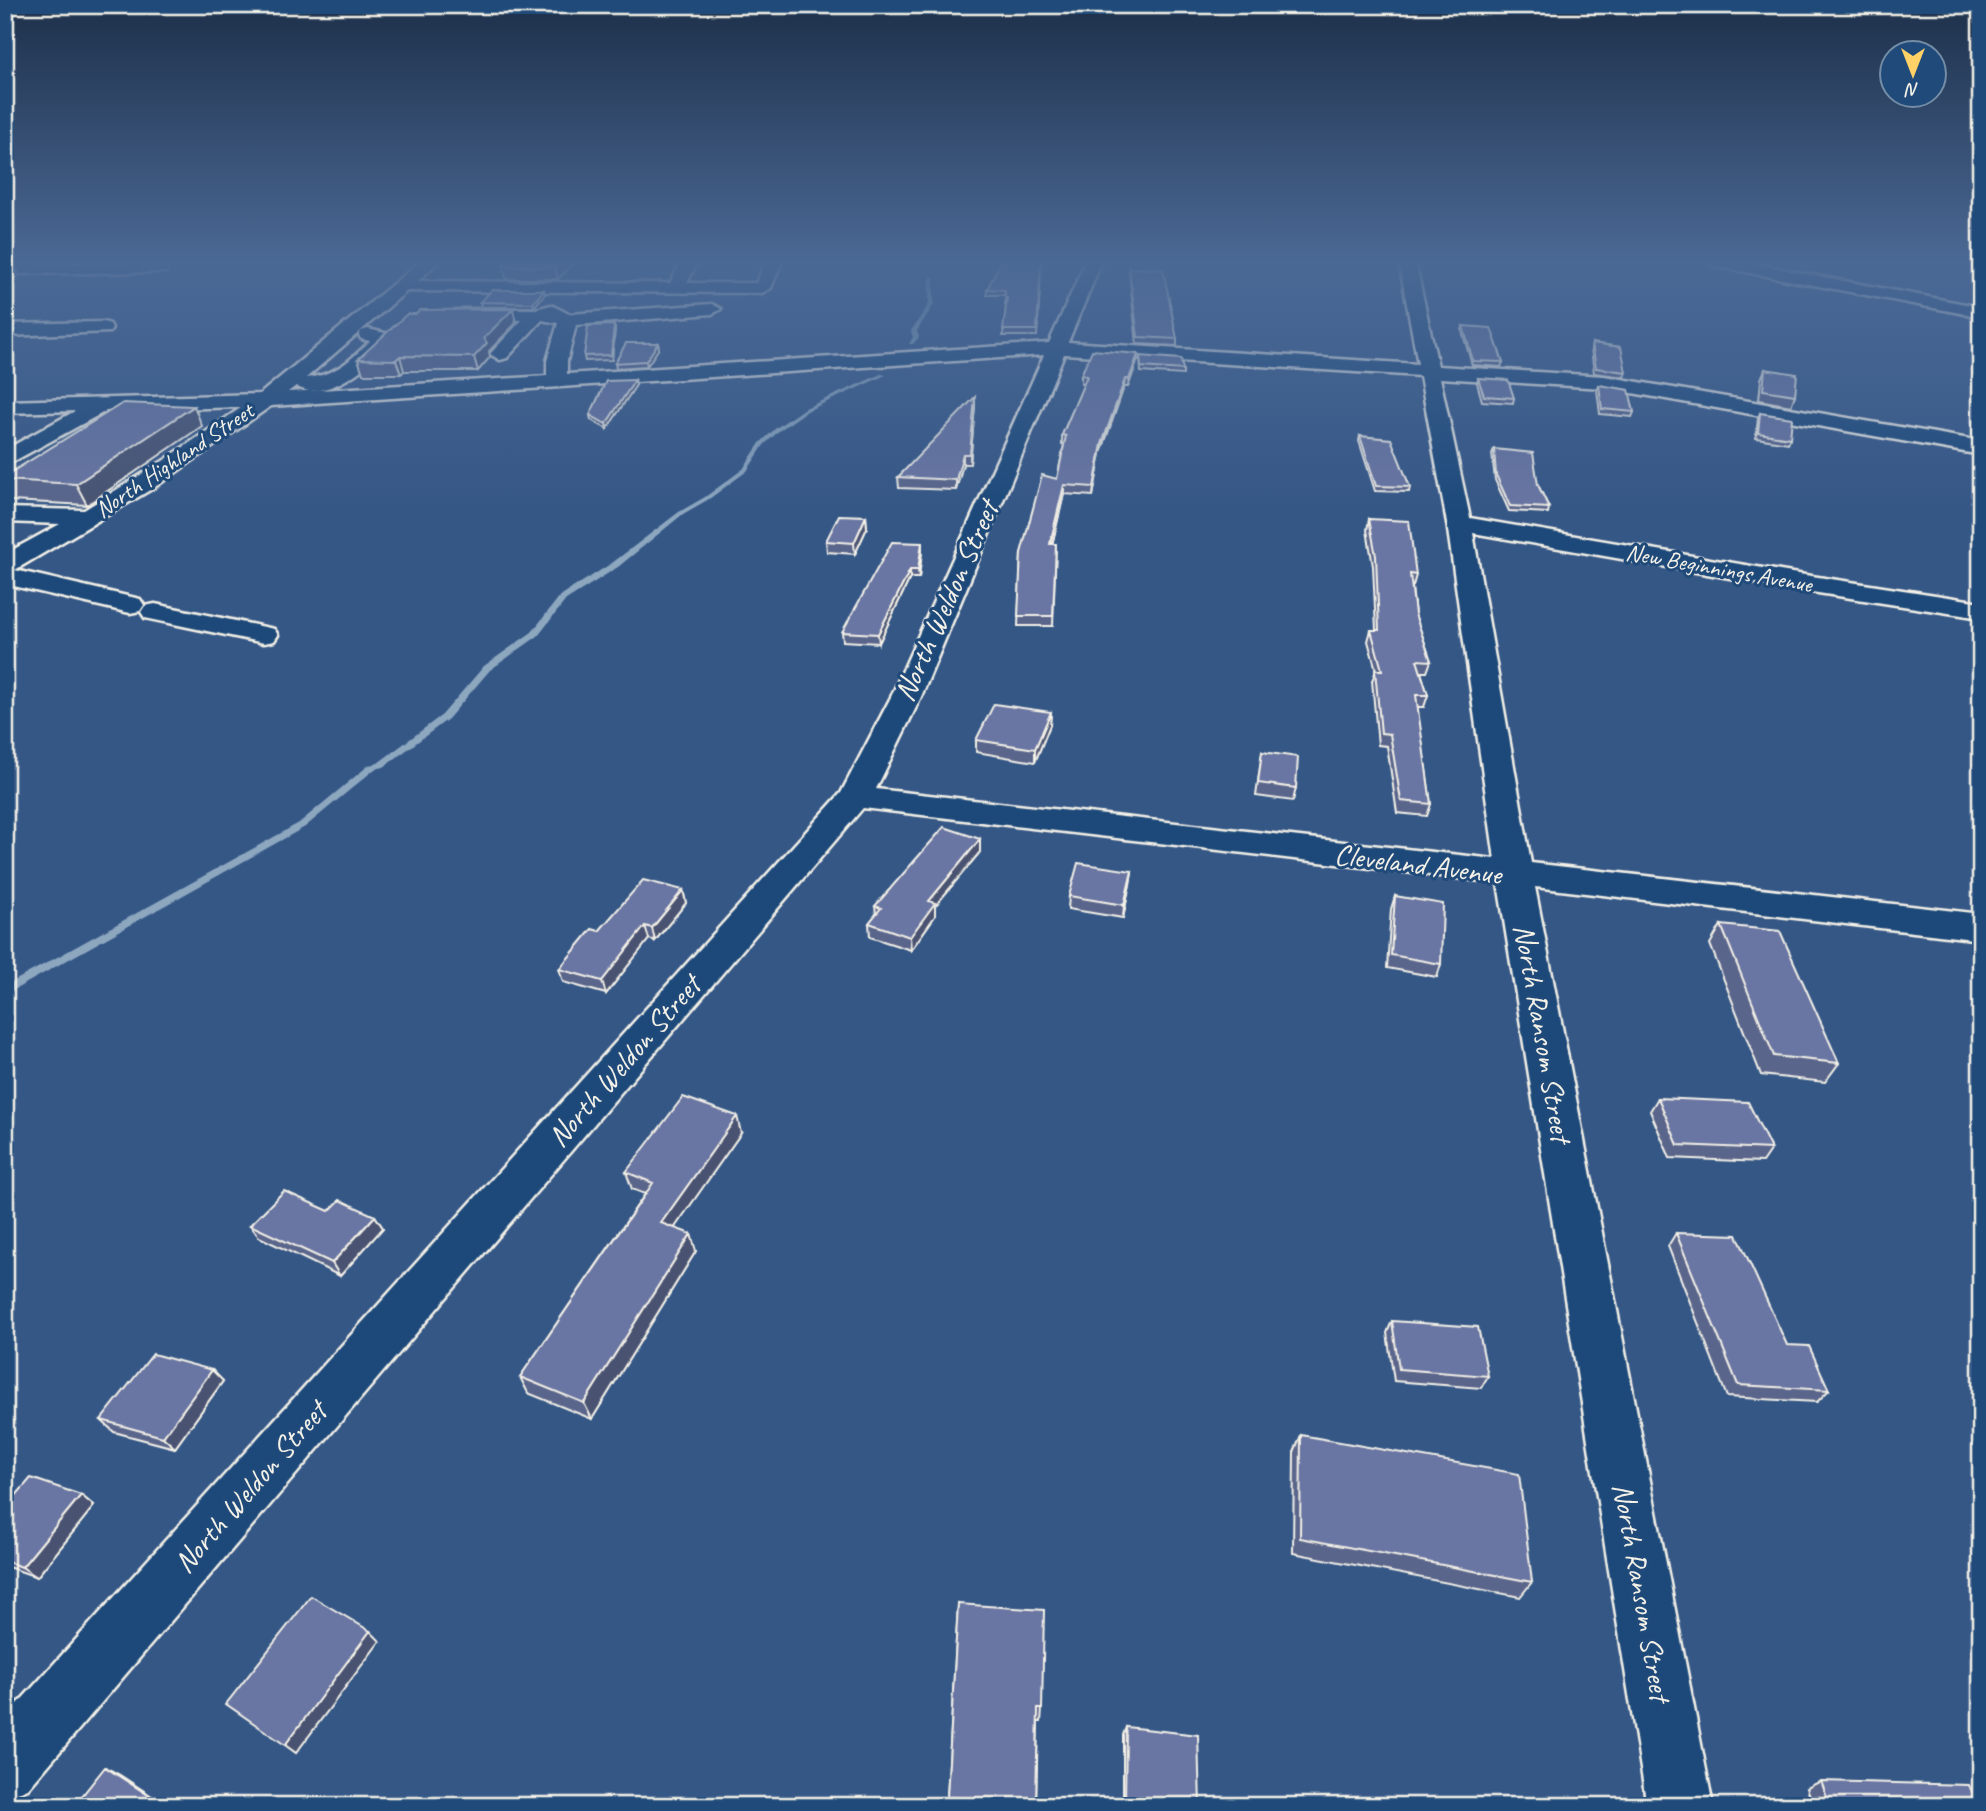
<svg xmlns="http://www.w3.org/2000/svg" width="1986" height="1811" font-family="Caveat,sans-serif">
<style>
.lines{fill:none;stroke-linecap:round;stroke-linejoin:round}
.stream{fill:#8da7bf;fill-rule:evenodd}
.minor-casing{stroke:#f4f1e8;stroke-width:5}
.minor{fill:#1f4a7a;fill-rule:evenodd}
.wall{fill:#5a658b;stroke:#f4f1e8;stroke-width:2}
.shaded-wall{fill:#4a5271;stroke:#f4f1e8;stroke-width:2}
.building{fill:#6975a2;stroke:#f4f1e8;stroke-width:2}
.labels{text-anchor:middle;stroke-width:6;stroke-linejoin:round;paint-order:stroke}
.far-street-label{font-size:24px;fill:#f4f1e8;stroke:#1f4a7a}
.street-label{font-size:30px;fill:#f4f1e8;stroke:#1f4a7a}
</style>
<rect width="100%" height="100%" fill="#355786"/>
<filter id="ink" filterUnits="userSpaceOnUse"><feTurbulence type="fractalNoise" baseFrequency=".0143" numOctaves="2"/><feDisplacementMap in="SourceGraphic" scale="14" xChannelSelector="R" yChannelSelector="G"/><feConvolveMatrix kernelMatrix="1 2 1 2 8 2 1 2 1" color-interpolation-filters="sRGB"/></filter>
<g filter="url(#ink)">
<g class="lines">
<path class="stream" d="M 931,276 L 935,277 L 934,283 L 934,304 L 917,331 L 919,337 L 913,344 L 909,344 L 913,337 L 911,331 L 929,304 L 929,283 Z
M 881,374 L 886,375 L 807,411 L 780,430 L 764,445 L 747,471 L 709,499 L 683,514 L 618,567 L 566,600 L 538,636 L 490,670 L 448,719 L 384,767 L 375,769 L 305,827 L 5,995 L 5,986 L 299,823 L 369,765 L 378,763 L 442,715 L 484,666 L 532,632 L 560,596 L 612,563 L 679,512 L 705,497 L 743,469 L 760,443 L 776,428 L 803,409 Z"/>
<g class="minor-casing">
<path id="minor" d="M 421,261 L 439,261 L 418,281 L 670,283 L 682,261 L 698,261 L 687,283 L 756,283 L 766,261 L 782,261 L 771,288 L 762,293 L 407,291 L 306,378 C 335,375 350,361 370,341 L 361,339 L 359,335 L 361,331 L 368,329 L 389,334 L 391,338 C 380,362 322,405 296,386 L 288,392 L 547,376 L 547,361 L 558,323 L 542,320 L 507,358 L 500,360 L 490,354 L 522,320 L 458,318 L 455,314 L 464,309 L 536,309 L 551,305 L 569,314 L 712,304 L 721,309 L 712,314 L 576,325 L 567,361 L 567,374 L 1049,343 L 1086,261 L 1102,261 L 1068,342 L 1418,364 L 1399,261 L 1415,261 L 1438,366 L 1604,376 L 1981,441 L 1981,455 L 1604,388 L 1440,378 L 1470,518 L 1792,573 L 1981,602 L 1981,618 L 1792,589 L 1473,533 L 1531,863 L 1981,914 L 1981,940 L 1535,887 L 1713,1806 L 1647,1806 L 1498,883 L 863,808 L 28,1789 L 5,1798 L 5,1718 L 841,793 L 891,697 L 1044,355 L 271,406 L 155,487 L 15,570 L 140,599 L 144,605 L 140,611 L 130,613 L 5,584 L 5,554 L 60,524 L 5,522 L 5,508 L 84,510 L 166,459 L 242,407 L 106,411 L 5,466 L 5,450 L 75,411 L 5,413 L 5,401 L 260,394 ZM 1064,354 L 1420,376 L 1447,523 L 1495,859 L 876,789 L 921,697 Z
M 1706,261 L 1739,261 L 1981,307 L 1981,317 L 1714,266 Z
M 160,263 L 166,264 L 168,268 L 166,272 L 5,274 L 5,264 Z
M 103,322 L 110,324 L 112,328 L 110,332 L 5,336 L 5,324 Z
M 155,604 L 274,629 L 278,635 L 274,641 L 264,643 L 145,618 L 141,612 L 145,606 Z"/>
</g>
<use href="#minor" class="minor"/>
</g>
<path class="wall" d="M 575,261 L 558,279 L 506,279 L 503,266 Z
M 1042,261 L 1037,336 L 1003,336 L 1006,304 L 1005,304 L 1005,295 L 987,295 L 987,289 Z
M 1129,268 L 1177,339 L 1177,346 L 1137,344 L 1129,274 Z
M 544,290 L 545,294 L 534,307 L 481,307 L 480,302 Z
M 516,323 L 489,351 L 490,357 L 478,371 L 404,371 L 401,374 L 363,374 L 358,359 Z
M 1463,326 L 1503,362 L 1501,367 L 1472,365 L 1462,331 Z
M 615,329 L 612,360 L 585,361 L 584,356 Z
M 658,343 L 659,348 L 647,366 L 616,368 L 615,363 Z
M 1592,343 L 1626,372 L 1624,377 L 1594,373 L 1591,348 Z
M 1138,354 L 1137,362 L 1128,387 L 1124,387 L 1101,453 L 1093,496 L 1064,494 L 1052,544 L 1056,544 L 1053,626 L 1018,626 L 1021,553 L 1057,479 L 1064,444 L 1062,444 L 1062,435 L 1084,384 L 1081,384 L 1081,375 Z
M 1140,356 L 1183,370 L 1183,375 L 1141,372 Z
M 1765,369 L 1795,395 L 1791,406 L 1759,400 L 1761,379 Z
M 1478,378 L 1514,398 L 1513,403 L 1482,401 L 1477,383 Z
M 635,380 L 636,385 L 607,429 L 591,420 L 590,415 Z
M 1599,385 L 1634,412 L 1632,417 L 1600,414 L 1597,390 Z
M 975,406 L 970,464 L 963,464 L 956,490 L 899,488 L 898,477 Z
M 1760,413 L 1790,438 L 1788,443 L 1756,438 L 1758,418 Z
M 202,426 L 87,505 L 11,501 L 5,490 L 5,476 Z
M 1360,436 L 1410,487 L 1409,492 L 1375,491 L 1359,441 Z
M 1494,449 L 1538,485 L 1549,508 L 1548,513 L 1509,511 L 1495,480 L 1492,454 Z
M 866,516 L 867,528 L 855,554 L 827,552 L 826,541 Z
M 1369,519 L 1416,575 L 1413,586 L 1412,586 L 1415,614 L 1431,661 L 1427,672 L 1421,672 L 1428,695 L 1424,707 L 1417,707 L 1431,804 L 1427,816 L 1397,813 L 1387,746 L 1378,745 L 1372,681 L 1376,670 L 1368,641 L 1371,630 L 1376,630 L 1373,566 L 1367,530 Z
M 922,543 L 922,551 L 919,578 L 910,578 L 879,643 L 843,641 L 842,632 Z
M 1051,712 L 1050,725 L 1035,762 L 976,752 L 976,740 Z
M 1262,752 L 1296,788 L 1293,801 L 1256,796 Z
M 980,852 L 935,906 L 935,916 L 911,950 L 870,937 L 869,923 L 876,914 L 875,906 Z
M 1132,871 L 1130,884 L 1123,918 L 1068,909 L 1069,896 Z
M 683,890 L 686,903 L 655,941 L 649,939 L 606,994 L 563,982 L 559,969 L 599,931 Z
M 1395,896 L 1441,964 L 1437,977 L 1387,968 L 1391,909 Z
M 1721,925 L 1839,1063 L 1825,1082 L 1761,1075 L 1710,944 Z
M 1658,1098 L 1771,1149 L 1762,1162 L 1670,1158 L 1650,1111 Z
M 741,1133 L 674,1228 L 696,1251 L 592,1419 L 528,1393 L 520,1377 L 645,1194 L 632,1189 L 626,1172 Z
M 329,1211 L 375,1216 L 383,1228 L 340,1276 L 259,1237 L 250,1225 Z
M 1676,1233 L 1787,1345 L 1829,1390 L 1817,1402 L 1727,1397 L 1668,1246 Z
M 1392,1321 L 1488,1376 L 1481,1388 L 1394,1381 L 1387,1333 Z
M 212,1370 L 223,1381 L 175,1448 L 114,1432 L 101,1420 Z
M 1301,1435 L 1532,1582 L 1520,1597 L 1293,1553 L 1294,1452 Z
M 81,1495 L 94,1506 L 37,1577 L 5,1566 L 5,1508 Z
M 958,1604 L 1042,1709 L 1041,1722 L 1038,1722 L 1036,1806 L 948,1806 L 947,1797 Z
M 1126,1727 L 1200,1806 L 1123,1806 L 1123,1735 Z
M 1821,1781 L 1979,1806 L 1813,1806 L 1807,1788 Z"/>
<path class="shaded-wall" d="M 561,261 L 575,261 L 558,279 L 555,267 Z
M 17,271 L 19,276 L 5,284 L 5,278 Z
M 544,290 L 545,294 L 534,307 L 533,303 Z
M 513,309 L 516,323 L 489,351 L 490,357 L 478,371 L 474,357 L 484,338 Z
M 614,325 L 615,329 L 612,360 L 611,355 Z
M 658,343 L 659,348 L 647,366 L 646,361 Z
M 1138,354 L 1137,362 L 1128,387 L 1129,379 Z
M 400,356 L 404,371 L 401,374 L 396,360 Z
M 1125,379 L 1124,387 L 1101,453 L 1093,496 L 1094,487 L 1102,444 Z
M 635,380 L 636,385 L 607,429 L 606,424 Z
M 975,397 L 975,406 L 970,464 L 970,454 Z
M 194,406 L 202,426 L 87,505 L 76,484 Z
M 963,454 L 963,464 L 956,490 L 956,480 Z
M 1064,485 L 1064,494 L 1050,554 L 1050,544 Z
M 866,516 L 867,528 L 855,554 L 854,543 Z
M 922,543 L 922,551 L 919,578 L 918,570 Z
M 910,570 L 910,578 L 879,643 L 878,634 Z
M 1051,712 L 1050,725 L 1035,762 L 1035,749 Z
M 980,839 L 980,852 L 935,906 L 935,916 L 911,950 L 910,937 L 929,901 Z
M 1132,871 L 1130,884 L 1123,918 L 1124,905 Z
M 683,890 L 686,903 L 655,941 L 652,928 Z
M 645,926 L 649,939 L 606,994 L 602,981 Z
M 737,1116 L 741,1133 L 666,1240 L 661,1223 Z
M 375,1216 L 383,1228 L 340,1276 L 332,1263 Z
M 691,1234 L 696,1251 L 592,1419 L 584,1403 Z
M 212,1370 L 223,1381 L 175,1448 L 163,1437 Z
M 81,1495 L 94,1506 L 37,1577 L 22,1567 Z
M 370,1631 L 380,1641 L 296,1753 L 285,1745 Z
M 105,1767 L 120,1775 L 167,1806 L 165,1806 Z"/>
<path class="building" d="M 509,261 L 561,261 L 555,267 L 503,266 Z
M 1001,261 L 1041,261 L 1037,330 L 1003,330 L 1007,298 L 1005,298 L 1005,290 L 987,289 Z
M 1129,268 L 1163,269 L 1177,339 L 1138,337 Z
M 5,271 L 17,271 L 5,278 Z
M 492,290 L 544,290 L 533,303 L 480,302 Z
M 513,309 L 484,338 L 487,343 L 474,357 L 400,356 L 396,360 L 358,359 L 407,314 L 416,314 L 420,310 Z
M 614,325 L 611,355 L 584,356 L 588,326 Z
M 1463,326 L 1491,328 L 1503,362 L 1473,361 Z
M 626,343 L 658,343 L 646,361 L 615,363 Z
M 1592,343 L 1621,347 L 1626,372 L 1596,368 Z
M 1092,350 L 1138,354 L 1129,379 L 1125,379 L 1102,444 L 1094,487 L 1064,485 L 1050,544 L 1056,544 L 1053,616 L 1018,616 L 1021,553 L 1042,475 L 1057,479 L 1066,436 L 1062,435 L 1087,376 L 1081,375 Z
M 1140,356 L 1181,359 L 1183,370 L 1141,367 Z
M 1765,369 L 1797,374 L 1795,395 L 1763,390 Z
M 1478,378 L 1508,380 L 1514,398 L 1484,396 Z
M 635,380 L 606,424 L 590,415 L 606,381 Z
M 1599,385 L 1629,390 L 1634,412 L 1602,409 Z
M 975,397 L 970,454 L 963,454 L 956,480 L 898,477 Z
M 123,403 L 194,406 L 76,484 L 5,480 L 5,476 Z
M 1760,413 L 1792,418 L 1790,438 L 1758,433 Z
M 1360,436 L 1391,439 L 1410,487 L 1376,486 Z
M 1494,449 L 1533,453 L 1538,485 L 1549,508 L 1510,506 L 1496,475 Z
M 839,515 L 866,516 L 854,543 L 826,541 Z
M 1369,519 L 1409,521 L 1416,575 L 1410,574 L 1415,614 L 1431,661 L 1417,660 L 1428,695 L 1416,695 L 1431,804 L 1401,801 L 1390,734 L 1381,733 L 1375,670 L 1382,670 L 1371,630 L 1379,630 L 1376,556 Z
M 892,542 L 922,543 L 918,570 L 910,570 L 878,634 L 842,632 Z
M 994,704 L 1051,712 L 1035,749 L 976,740 Z
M 1262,752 L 1298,757 L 1296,788 L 1258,783 Z
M 944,827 L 980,839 L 929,901 L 935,903 L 910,937 L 869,923 L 881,908 L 875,906 Z
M 1078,863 L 1132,871 L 1124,905 L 1069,896 Z
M 643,880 L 683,890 L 652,928 L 645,926 L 602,981 L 559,969 L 592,929 L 599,931 Z
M 1395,896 L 1443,904 L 1441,964 L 1391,955 Z
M 1721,925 L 1780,931 L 1839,1063 L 1774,1056 Z
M 683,1097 L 737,1116 L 661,1223 L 691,1234 L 584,1403 L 520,1377 L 653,1183 L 626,1172 Z
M 1658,1098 L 1748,1102 L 1771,1149 L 1678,1145 Z
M 284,1191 L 329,1211 L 340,1200 L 375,1216 L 332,1263 L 250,1225 Z
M 1676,1233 L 1737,1235 L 1787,1345 L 1809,1346 L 1829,1390 L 1738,1385 Z
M 1392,1321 L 1478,1327 L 1488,1376 L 1399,1369 Z
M 153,1354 L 212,1370 L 163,1437 L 101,1420 Z
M 1301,1435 L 1519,1474 L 1532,1582 L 1300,1538 Z
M 31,1478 L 81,1495 L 22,1567 L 5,1561 L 5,1508 Z
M 311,1596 L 370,1631 L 285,1745 L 226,1704 Z
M 958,1604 L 1044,1610 L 1042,1709 L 1038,1709 L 1036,1802 L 947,1797 Z
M 1126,1727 L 1198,1735 L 1200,1806 L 1125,1806 Z
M 105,1767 L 165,1806 L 74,1806 Z
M 1821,1781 L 1969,1785 L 1979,1806 L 1830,1806 Z"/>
</g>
<linearGradient id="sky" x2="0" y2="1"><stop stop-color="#1d304a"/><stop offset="0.51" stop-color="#4b6995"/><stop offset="1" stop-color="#4b6995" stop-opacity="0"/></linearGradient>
<rect width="1986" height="514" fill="url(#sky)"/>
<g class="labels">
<g class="far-street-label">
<text transform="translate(174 460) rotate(-34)" y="8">North Highland Street</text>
<text transform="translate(1719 568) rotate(10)" y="8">New Beginnings Avenue</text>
</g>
<g class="street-label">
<text transform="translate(946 601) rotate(-66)" y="10">North Weldon Street</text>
<text transform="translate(1418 864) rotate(7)" y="10">Cleveland Avenue</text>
<text transform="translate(1543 1033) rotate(80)" y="10">North Ransom Street</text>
<text transform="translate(624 1061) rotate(-49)" y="10">North Weldon Street</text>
<text transform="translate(250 1487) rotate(-49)" y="10">North Weldon Street</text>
<text transform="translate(1642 1592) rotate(80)" y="10">North Ransom Street</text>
</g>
</g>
<rect width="1986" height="1811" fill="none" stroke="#1f4a7a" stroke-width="28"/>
<rect x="14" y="14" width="1958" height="1783" fill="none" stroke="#f4f1e8" stroke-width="2.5" filter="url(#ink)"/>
<g transform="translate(1913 74) rotate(180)"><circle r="33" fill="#1f4a7a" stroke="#748da6" stroke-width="2"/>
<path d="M0-5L12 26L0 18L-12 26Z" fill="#ffd166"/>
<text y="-10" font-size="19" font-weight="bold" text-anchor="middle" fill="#f4f1e8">N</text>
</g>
</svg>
